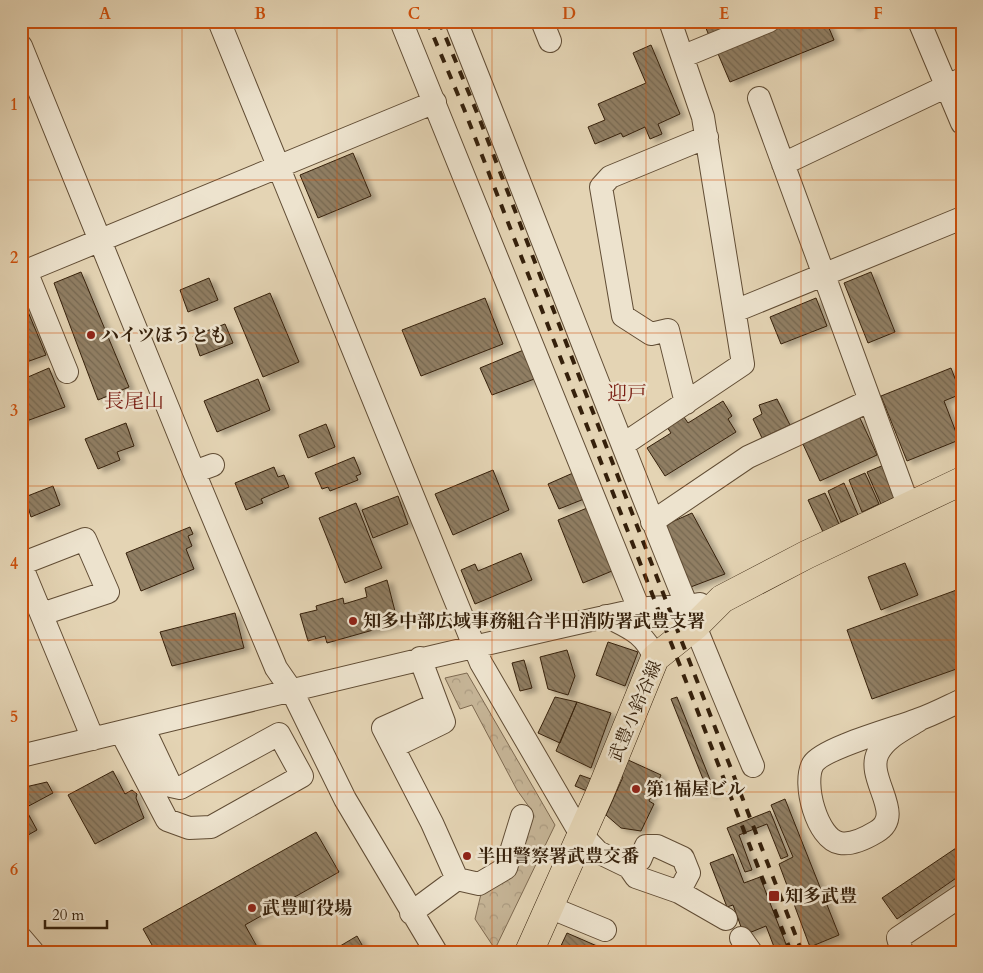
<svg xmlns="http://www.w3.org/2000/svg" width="983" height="973" font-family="Cardo,'Noto Serif JP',serif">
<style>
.forest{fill:url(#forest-crowns);stroke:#7e6a51}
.building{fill:url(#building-back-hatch);stroke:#35200b;filter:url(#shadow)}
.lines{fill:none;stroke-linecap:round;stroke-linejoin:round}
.minor-casing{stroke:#614d35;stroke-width:24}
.major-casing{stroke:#35200b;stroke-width:29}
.minor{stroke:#ede3ce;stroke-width:22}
.major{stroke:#e4d4b4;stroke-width:28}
.rail{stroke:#35200b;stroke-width:4;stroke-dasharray:9 9;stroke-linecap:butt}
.grid{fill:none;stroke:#cd500c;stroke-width:1;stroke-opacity:0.55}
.poi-dot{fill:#8f2418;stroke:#ede3ce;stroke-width:2}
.labels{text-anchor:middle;stroke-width:5;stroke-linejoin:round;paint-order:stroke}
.poi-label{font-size:18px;font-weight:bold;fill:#35200b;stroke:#ede3ce;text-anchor:start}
.street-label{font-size:18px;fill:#35200b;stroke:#ede3ce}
.quarter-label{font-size:20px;fill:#7a1f14;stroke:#ede3ce}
.neatline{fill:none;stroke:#cd500c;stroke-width:2}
.grid-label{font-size:16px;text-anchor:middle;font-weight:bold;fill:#cd500c}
</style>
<defs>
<pattern id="forest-crowns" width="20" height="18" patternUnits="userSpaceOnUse" patternTransform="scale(1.25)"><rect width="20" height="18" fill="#c6b597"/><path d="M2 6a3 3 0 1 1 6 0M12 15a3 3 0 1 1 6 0" fill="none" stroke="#ab9b81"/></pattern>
<pattern id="building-back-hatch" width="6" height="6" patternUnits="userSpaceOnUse" patternTransform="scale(1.25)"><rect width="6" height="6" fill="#907e63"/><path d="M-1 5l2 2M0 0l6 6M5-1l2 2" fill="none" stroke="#766750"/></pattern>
<filter id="shadow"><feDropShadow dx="5.5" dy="3" stdDeviation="2.5" flood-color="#0004"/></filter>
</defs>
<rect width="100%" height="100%" fill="#e4d4b4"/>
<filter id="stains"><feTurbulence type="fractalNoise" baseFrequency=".004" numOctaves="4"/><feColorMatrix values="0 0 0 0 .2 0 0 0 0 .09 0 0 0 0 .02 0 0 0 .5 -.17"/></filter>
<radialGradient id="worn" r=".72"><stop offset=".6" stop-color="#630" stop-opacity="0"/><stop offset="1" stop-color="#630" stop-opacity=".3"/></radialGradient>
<path class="forest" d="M 467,673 L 555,825 L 495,949 L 475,919 L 481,894 L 507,879 L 532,811 L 517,790 L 472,705 L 460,709 L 445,678 Z"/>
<path class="building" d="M 703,21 L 751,21 L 710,38 Z
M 784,21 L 826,21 L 834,40 L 730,82 L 716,49 Z
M 849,21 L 867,21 L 852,27 Z
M 651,45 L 680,114 L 658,124 L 662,134 L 650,139 L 645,127 L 623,137 L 621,133 L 595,144 L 588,127 L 605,120 L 598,104 L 646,83 L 633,53 Z
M 353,153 L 371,196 L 318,218 L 300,175 Z
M 81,272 L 129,387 L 98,400 L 54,283 Z
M 871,272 L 895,332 L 868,343 L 844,283 Z
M 209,278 L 218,300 L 188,312 L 180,290 Z
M 270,293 L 299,362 L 263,377 L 234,308 Z
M 21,295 L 46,355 L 21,364 Z
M 485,298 L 503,344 L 421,376 L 402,330 Z
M 816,298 L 827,326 L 781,344 L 770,317 Z
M 225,324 L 233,343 L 200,356 L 193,336 Z
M 526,349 L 537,378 L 492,395 L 480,368 Z
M 49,368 L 65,407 L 21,423 L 21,380 Z
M 951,368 L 961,394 L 944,401 L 959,440 L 907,461 L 881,396 Z
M 258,379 L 270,410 L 217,432 L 204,401 Z
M 777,399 L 790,425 L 762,438 L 753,419 L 762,414 L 759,405 Z
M 723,401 L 732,416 L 728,419 L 736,432 L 665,476 L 647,448 L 671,433 L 667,427 L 684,417 L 688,423 Z
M 859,416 L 877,455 L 820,481 L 802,442 Z
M 126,423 L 134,446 L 117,452 L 120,460 L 98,469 L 85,439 Z
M 326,424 L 335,447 L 308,458 L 299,435 Z
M 354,457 L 361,474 L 356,476 L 358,480 L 330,491 L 328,487 L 322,489 L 315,473 Z
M 884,465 L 897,496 L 881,504 L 867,472 Z
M 274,467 L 278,477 L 284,475 L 289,487 L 261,499 L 263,503 L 246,510 L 235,483 Z
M 493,470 L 509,510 L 453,535 L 435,494 Z
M 573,473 L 584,499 L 559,509 L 548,484 Z
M 865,473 L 879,504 L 862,512 L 849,480 Z
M 844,483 L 858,515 L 841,522 L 828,491 Z
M 53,486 L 60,505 L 31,517 L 25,497 Z
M 825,493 L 839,524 L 823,532 L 808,500 Z
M 398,496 L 408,524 L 373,538 L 362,510 Z
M 356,503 L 382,568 L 345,583 L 319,518 Z
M 587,508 L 612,571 L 583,583 L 558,520 Z
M 692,513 L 725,574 L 688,588 L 665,525 Z
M 190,527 L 193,534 L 188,536 L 192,546 L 186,549 L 194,569 L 141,591 L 126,553 Z
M 521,553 L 532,580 L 475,604 L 461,570 L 475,564 L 478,571 Z
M 905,563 L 918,595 L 881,610 L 868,577 Z
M 387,580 L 398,623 L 327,643 L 325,636 L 308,641 L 300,614 L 317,610 L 316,606 L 343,598 L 344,604 L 367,597 L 365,588 Z
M 962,588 L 962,667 L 872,699 L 847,630 Z
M 235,613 L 244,648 L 172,666 L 160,632 Z
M 608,642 L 638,652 L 625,686 L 596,675 Z
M 567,650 L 575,676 L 568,695 L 548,689 L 540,657 Z
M 524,660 L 532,688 L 520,691 L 512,663 Z
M 555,697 L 577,702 L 560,743 L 538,733 Z
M 677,697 L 715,792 L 709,794 L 671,699 Z
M 577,702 L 611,713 L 591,768 L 556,751 Z
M 626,759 L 661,775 L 649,801 L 654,804 L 641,831 L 621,828 L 606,815 L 623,777 L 619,775 Z
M 113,771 L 125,794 L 132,790 L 137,794 L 136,798 L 144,818 L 95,844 L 68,795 Z
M 580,775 L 591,779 L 587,791 L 575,786 Z
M 47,782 L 53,793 L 25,808 L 37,830 L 21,839 L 21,788 Z
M 785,799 L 839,935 L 810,947 L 779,864 L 793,857 L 771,805 Z
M 770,811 L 788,856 L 781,859 L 767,824 L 739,835 L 752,870 L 745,872 L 727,828 Z
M 316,832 L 339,872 L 245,925 L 260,952 L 200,952 L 198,949 L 193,952 L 156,952 L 143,929 Z
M 962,844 L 962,874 L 897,919 L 882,898 Z
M 733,854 L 744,883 L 760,877 L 789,952 L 776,952 L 766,926 L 744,935 L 733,905 L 727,907 L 710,863 Z
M 567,933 L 597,946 L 594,952 L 558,952 Z
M 357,936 L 366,952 L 330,952 Z"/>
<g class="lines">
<g class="minor-casing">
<path id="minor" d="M 219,21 L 481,663 L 580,833 L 598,852 L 629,867 L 636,877 L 679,892 L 689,873 L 683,858 L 657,846 L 646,846 L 640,860 L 629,867
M 401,21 L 639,609
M 456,21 C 555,269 649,520 753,766
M 542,21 L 550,41
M 919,21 L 962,123
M 21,46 L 194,472 L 276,668 L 292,691 L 345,799 L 436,952
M 684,56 L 769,21
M 759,98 L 909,507
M 783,164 L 962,79
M 26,271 L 67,372
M 21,273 L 435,102
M 735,311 L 962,218
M 686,403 L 668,330 L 651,334 L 623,316 L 601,187 L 610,177 L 707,137
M 624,444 L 743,364 L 703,117 L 670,21
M 194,472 L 213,465
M 652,522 L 748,457 L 869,401
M 21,564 L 85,539 L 108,592 L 42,614
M 21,565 L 93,739
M 606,616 C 629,628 644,632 655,658
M 919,720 C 905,729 886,737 878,753 C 865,779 907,815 876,832 C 866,838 851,845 840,843 C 817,839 802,783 813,764 C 823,748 896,728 917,720 C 932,715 947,707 962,700
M 121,732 L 167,820 L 189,828 L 211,827 L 302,776 L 279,734 L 180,788 L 171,786 L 143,727
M 393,747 L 444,722 L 420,658
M 21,756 C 226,707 430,655 636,610 C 657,605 679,609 700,604
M 457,879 L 479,884 L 506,868 L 522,816
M 679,892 L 726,919
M 549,907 L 605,930
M 411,913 L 457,879 L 432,823 L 383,728 L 437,704
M 21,938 L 33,952
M 741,938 L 751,952
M 902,952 L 898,938 L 962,895"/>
</g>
<g class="major-casing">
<path id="major" d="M 529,952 L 600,793 L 655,658 L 695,626 L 722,599 L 806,555 L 962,481"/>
</g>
<use href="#minor" class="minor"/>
<use href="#major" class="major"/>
<path class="rail" d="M 427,21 L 464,109 L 791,952
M 439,21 L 478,115 L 802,952"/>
</g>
<path class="grid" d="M 182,21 L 182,952M 337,21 L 337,952M 492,21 L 492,952M 646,21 L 646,952M 801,21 L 801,952M 21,180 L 962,180M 21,333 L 962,333M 21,486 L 962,486M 21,640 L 962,640M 21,792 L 962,792"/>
<g class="poi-dot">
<circle cx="91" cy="335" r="5"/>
<circle cx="353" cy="621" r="5"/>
<circle cx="636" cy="789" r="5"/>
<circle cx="467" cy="856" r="5"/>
<rect x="768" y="890" width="12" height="12" rx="2.5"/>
<circle cx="252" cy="908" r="5"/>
</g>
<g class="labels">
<g class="poi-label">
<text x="101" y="341">ハイツほうとも</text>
<text x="363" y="627">知多中部広域事務組合半田消防署武豊支署</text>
<text x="646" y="795">第1福屋ビル</text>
<text x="477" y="862">半田警察署武豊交番</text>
<text x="785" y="902">知多武豊</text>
<text x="262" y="914">武豊町役場</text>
</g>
<g class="street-label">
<text transform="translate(635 711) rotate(-67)" y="6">武豊小鈴谷線</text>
</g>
<g class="quarter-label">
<text x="627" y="400">迎戸</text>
<text x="134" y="408">長尾山</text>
</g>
</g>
<rect width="983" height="973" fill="none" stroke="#e4d4b4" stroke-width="55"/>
<path d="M45 920v8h62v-8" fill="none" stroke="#35200b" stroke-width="2.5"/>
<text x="52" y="920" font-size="15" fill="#35200b" stroke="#ede3ce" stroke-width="4" paint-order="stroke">20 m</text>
<rect x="28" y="28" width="928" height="918" class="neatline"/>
<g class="grid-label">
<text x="105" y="19">A</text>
<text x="260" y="19">B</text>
<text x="414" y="19">C</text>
<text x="569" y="19">D</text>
<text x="724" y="19">E</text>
<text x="878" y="19">F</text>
<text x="14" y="110">1</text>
<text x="14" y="263">2</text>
<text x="14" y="416">3</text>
<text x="14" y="569">4</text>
<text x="14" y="722">5</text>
<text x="14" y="875">6</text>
</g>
<rect width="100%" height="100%" filter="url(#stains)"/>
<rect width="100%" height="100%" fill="url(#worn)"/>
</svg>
